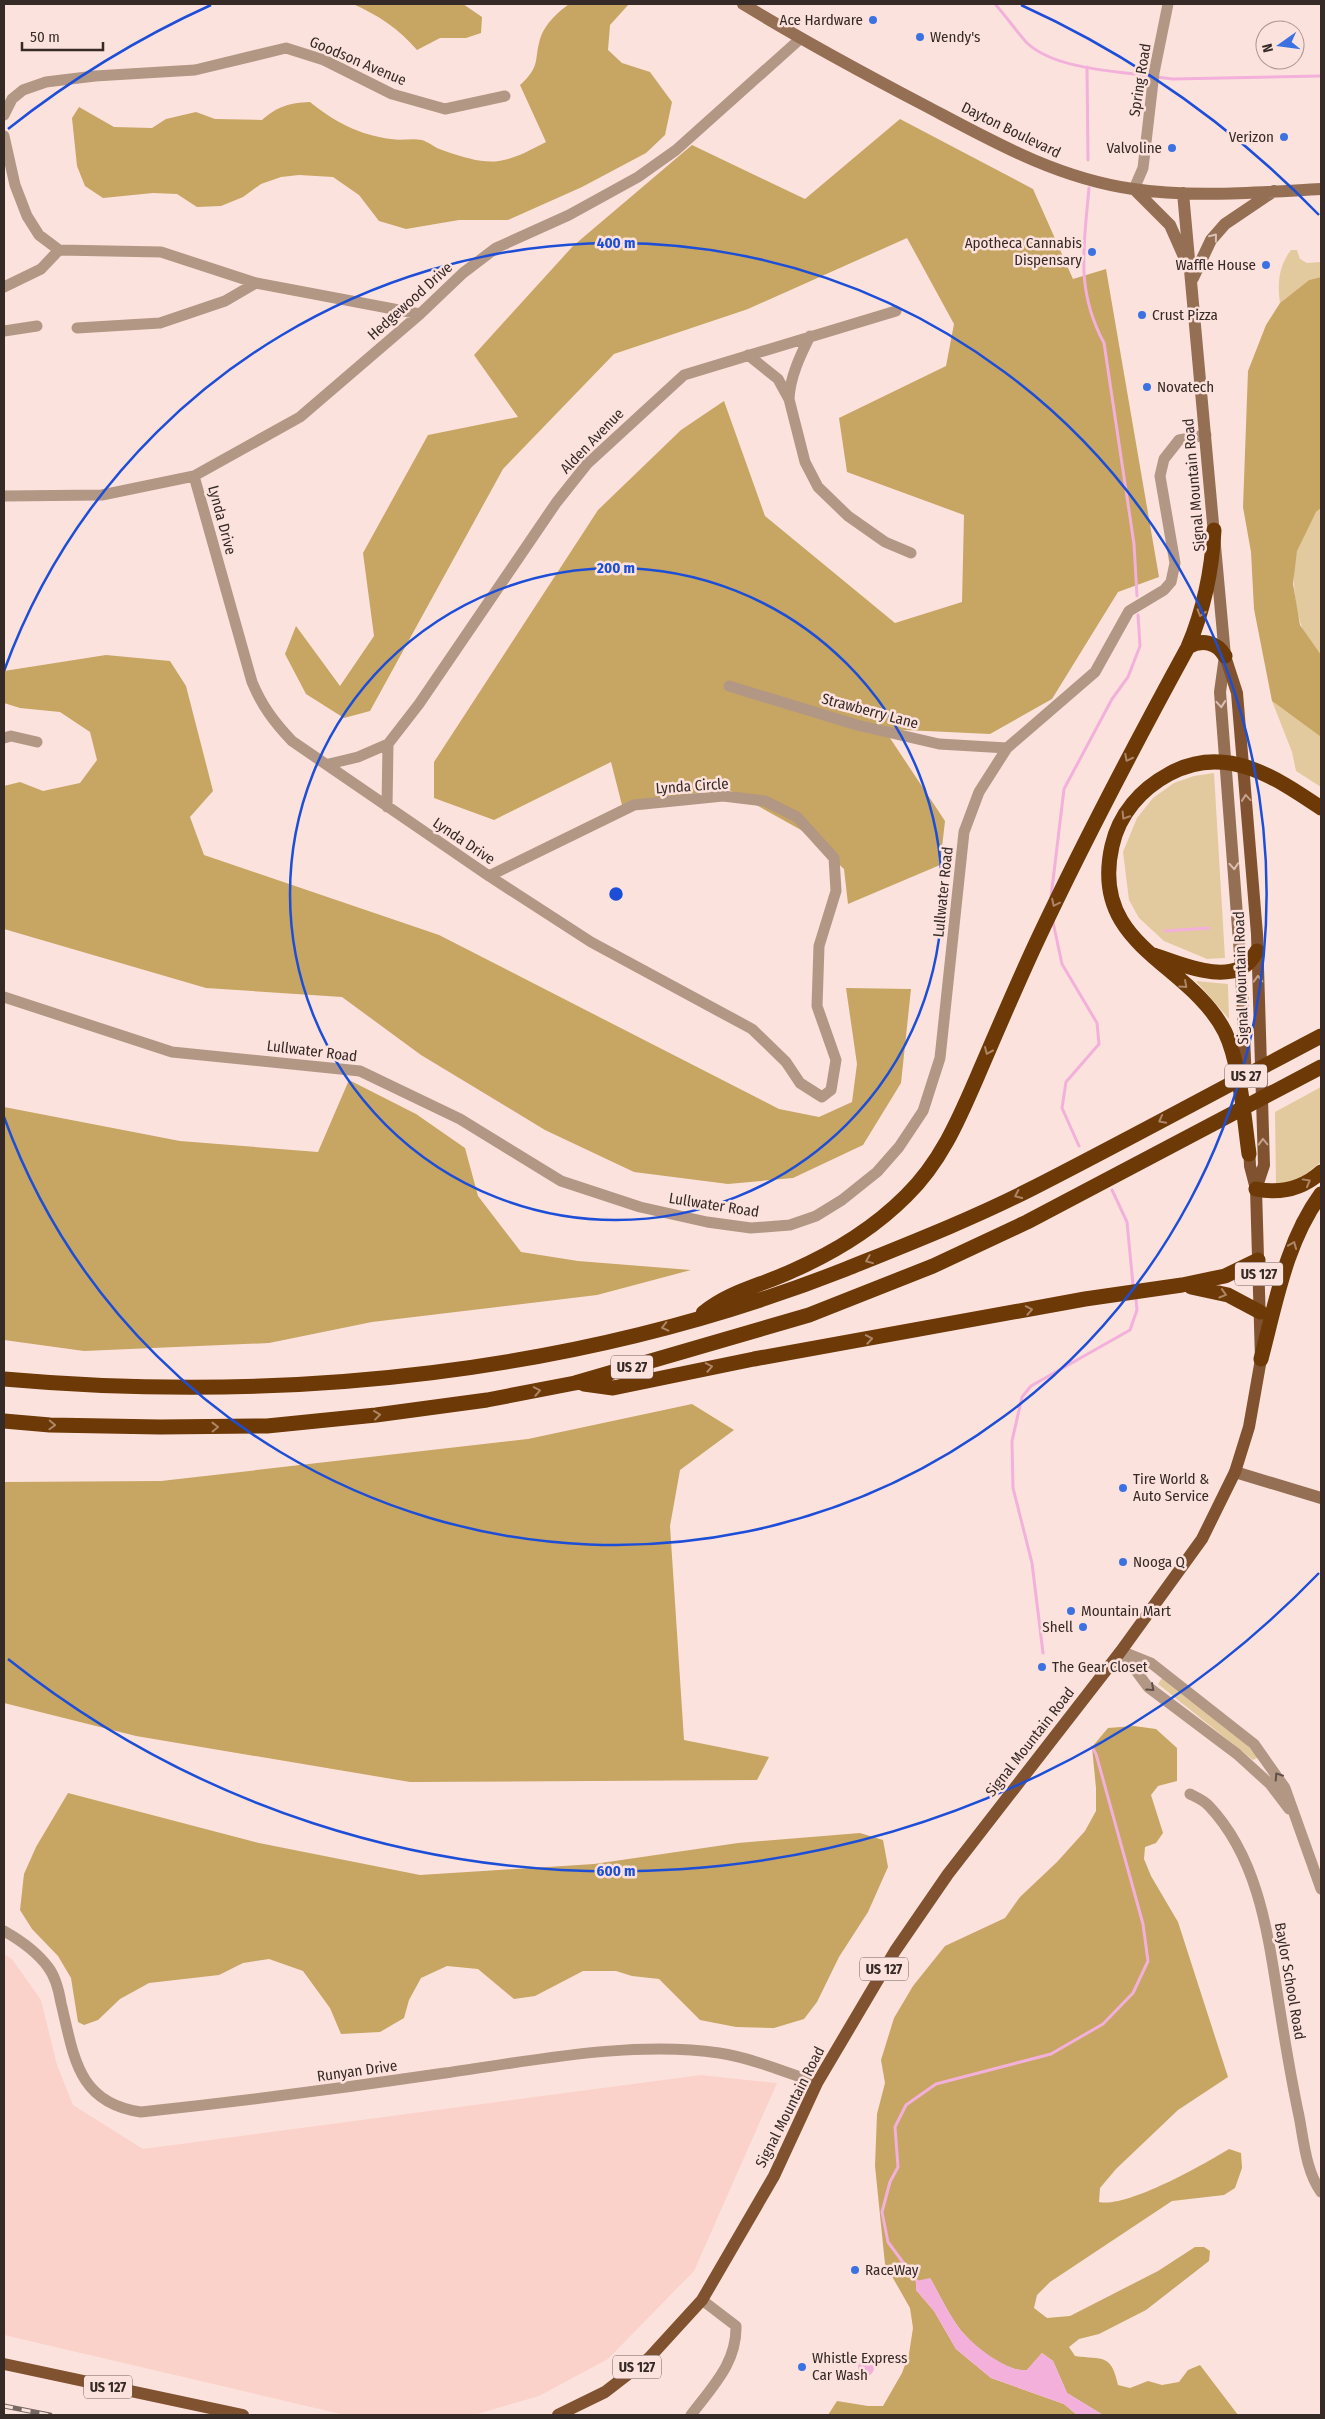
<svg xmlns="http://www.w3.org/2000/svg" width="1325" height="2419" font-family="'Fira Sans Condensed',sans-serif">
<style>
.built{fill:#fad2ca}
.green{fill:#e2ca9e}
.forest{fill:#c7a563}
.water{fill:#f2b0db}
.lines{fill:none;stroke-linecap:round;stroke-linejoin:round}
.stream{stroke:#f2b0db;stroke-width:3}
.minor{stroke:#b29784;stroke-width:11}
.secondary{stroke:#956f53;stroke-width:12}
.primary{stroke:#80522f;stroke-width:12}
.motorway{stroke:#6d3906;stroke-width:15}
.rail-casing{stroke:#796965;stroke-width:5}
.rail{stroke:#fce2dd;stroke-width:3;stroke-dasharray:9;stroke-linecap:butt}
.oneway{stroke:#ddc0b4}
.oneway2{stroke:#ad8567}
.oneway3{stroke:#c4a18f}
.oneway4{stroke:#615048}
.ring{fill:none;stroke:#1d4ed8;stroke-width:2.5}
.poi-dot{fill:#3b71e1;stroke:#fce2dd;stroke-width:2}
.labels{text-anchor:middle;stroke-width:5;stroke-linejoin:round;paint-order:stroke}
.shield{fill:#fce2dd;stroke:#71615e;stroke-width:1}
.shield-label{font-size:14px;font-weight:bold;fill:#362a27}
.poi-label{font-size:15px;fill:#362a27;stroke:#fce2dd;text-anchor:start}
.street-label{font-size:15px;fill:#362a27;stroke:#fce2dd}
.centre{fill:#1d4ed8;stroke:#fce2dd;stroke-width:2.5}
.ring-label{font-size:15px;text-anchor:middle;font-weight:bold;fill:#1d4ed8;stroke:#fce2dd;stroke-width:5;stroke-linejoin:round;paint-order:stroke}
</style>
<rect width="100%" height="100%" fill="#fce2dd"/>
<path class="built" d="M 4,1954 L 12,1959 L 41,2000 L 57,2065 L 73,2105 L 143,2149 L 701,2075 L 777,2083 L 694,2271 L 608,2359 L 539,2396 L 474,2415 L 345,2415 L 4,2335 Z"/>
<path class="green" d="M 1291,250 L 1297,250 L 1300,259 L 1307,263 L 1321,262 L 1321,277 L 1309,280 L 1280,303 C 1277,284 1279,265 1291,250 Z
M 1321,508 L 1321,655 C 1296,639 1289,578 1297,551 C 1301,538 1310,524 1316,512 Z
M 1272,701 L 1321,737 L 1321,787 L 1296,771 L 1292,752 Z
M 1214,773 L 1225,958 L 1207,959 L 1164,941 L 1139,918 L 1129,900 L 1123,852 L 1137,818 L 1153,798 L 1174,783 L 1194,776 Z
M 1196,981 L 1228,984 L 1229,1019 Z
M 1321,1087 L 1321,1162 L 1298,1180 L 1276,1186 L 1275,1112 Z
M 1162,1678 L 1238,1736 L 1259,1757 L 1253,1760 L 1158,1684 Z"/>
<path class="forest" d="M 353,4 L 463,4 L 482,17 L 481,33 L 466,38 L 440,38 L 417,50 C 399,29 378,15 353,4 Z
M 569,4 L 629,4 L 610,25 L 608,50 L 622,63 L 650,72 L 672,102 L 665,135 L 646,153 L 582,187 L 508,220 L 459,220 L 406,229 L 379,221 L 359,195 L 333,177 L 299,175 L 281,177 L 261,184 L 243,197 L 221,206 L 197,207 L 177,194 L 153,193 L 103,198 L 85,186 L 77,166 L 72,118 L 79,107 L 114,127 L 152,128 L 166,119 L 196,112 L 215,119 L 262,120 C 278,106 289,103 310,102 C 335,122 359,135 391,139 C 401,141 412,138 422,140 C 429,142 435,148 442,150 C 491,167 501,166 546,142 L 520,85 C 542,65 533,60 541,36 C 546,23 558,12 569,4 Z
M 900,119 L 1033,189 L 1073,279 L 1106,269 L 1159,577 L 1118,592 L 1052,699 L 990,734 L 884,729 L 945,821 L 940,865 L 848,904 L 844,869 L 801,830 L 724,787 L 623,809 L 611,762 L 494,820 L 434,798 L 434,762 L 598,510 L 681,430 L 724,401 L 765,516 L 895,623 L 962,602 L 964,515 L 847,472 L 839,418 L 946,366 L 954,324 L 907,238 L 748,309 L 614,354 L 503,469 L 370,711 L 344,718 L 306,694 L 285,654 L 296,626 L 340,686 L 374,636 L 363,553 L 428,435 L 518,417 L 474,355 L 573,246 L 692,145 L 805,199 Z
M 1321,277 L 1321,508 L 1316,512 L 1297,551 L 1293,584 L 1300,625 L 1321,655 L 1321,737 L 1272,701 L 1254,609 L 1251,552 L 1243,507 L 1248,371 L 1266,325 L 1280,303 L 1309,280 Z
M 106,655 L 170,661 L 186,686 L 213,791 L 190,817 L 204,855 L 439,935 L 779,1109 L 819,1117 L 852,1102 L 857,1064 L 846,988 L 911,989 L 901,1083 L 863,1145 L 793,1178 L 728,1184 L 634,1172 L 545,1130 L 421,1055 L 342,997 L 206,988 L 4,929 L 4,786 L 20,782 L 43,791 L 80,783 L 97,760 L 90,732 L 60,712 L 20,708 L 4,703 L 4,671 Z
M 349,1080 L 416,1114 L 465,1148 L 478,1196 L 521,1252 L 578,1261 L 691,1270 L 597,1295 L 372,1322 L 269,1343 L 84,1351 L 4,1340 L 4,1107 L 180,1141 L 318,1152 Z
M 692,1404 L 734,1430 L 680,1470 L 670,1526 L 684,1740 L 769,1757 L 757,1780 L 410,1782 L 136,1736 L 4,1703 L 4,1482 L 161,1481 L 528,1439 Z
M 1134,1726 L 1156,1729 L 1177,1748 L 1177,1781 L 1158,1786 L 1151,1795 L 1163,1833 L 1156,1843 L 1145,1847 L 1144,1859 L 1151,1876 L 1178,1922 L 1228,2077 L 1178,2110 L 1116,2169 L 1100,2188 L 1099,2202 C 1127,2208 1203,2165 1229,2149 L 1241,2153 L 1242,2168 L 1235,2188 L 1224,2195 L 1172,2201 L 1050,2282 L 1037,2295 L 1034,2308 L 1047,2318 L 1070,2316 L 1158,2271 L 1195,2247 L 1204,2247 L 1210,2251 L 1209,2261 L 1146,2310 L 1099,2334 L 1079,2339 L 1069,2347 L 1075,2356 C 1103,2360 1111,2353 1118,2385 L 1130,2388 L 1148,2381 L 1162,2385 L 1179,2382 L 1188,2370 L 1200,2365 L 1238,2415 L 1103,2415 L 1067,2393 L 1053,2361 L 1042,2353 L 1027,2370 C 1009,2373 977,2349 965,2335 C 951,2320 940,2295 930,2278 L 916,2290 L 934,2311 L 956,2349 L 991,2378 L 1064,2404 L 1077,2415 L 828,2415 L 837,2401 L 868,2406 L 883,2406 L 902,2373 L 909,2354 L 913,2328 L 910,2308 L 885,2264 L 875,2166 L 877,2114 L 885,2083 L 881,2060 L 894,2018 L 913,1986 L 945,1946 L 1005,1918 L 1020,1897 L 1057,1862 L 1085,1831 L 1096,1811 L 1096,1788 L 1092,1747 L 1108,1728 Z
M 68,1793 L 259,1843 L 420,1875 L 594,1864 L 738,1843 L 860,1833 L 883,1840 L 888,1867 L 868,1912 L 839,1957 L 817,2002 L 804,2019 L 774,2028 L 736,2027 L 700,2020 L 659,1979 L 632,1976 L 616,1971 L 583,1971 L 535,1996 L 514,1999 L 478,1969 L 447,1966 L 421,1978 L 409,2000 L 404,2018 L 380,2032 L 341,2034 L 330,2008 L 303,1971 L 269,1959 L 243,1963 L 219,1975 L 149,1983 L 120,1999 L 98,2020 L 84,2025 L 78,2022 L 71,1978 L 58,1956 L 32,1929 L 20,1910 L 24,1874 L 36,1847 Z"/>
<path class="water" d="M 930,2278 C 940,2295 951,2320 965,2335 C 977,2348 1009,2373 1027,2370 L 1042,2353 L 1053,2361 L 1067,2393 L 1103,2415 L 1077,2415 L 1064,2404 L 991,2378 L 956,2349 L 934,2311 L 916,2290 L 916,2281 Z
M858 2368a8 8 0 1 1 16 0a8 8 0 1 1-16 0Z"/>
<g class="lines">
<path class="stream" d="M 995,4 C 1006,16 1016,31 1027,43 C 1055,69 1114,71 1150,76
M 1087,67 L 1088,160
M 1156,77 L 1173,79 L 1321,76
M 1089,188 C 1084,246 1075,289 1104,343 L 1134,544 L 1137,596
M 1051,897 L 1064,789 L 1112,699 L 1128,677 L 1140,646 L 1138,615
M 1053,922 L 1062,964 L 1097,1023 L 1099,1044 L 1066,1082 L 1062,1108 L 1079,1146
M 1165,931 L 1209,928
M 1112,1190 L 1127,1222 L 1133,1285
M 1043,1653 L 1032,1563 L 1013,1488 L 1012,1441 L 1022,1397 L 1031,1386 L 1130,1330 L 1137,1310 L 1136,1299
M 919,2284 L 888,2242 L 882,2212 L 890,2182 L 898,2167 L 895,2127 L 906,2105 L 936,2084 L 1051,2054 L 1103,2024 L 1133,1993 L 1148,1961 L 1143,1924 L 1096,1754 L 1092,1747"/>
<path class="minor" d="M 4,115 L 12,99 L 23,90 L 46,82 L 95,76 L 195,70 L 286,48 L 324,60 L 392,94 L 445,109 L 505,96
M 4,136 L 15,185 L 27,216 L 39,235 L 59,250 L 161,252 L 256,283 L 420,314
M 1134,189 L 1143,168 L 1154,73 L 1168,4
M 4,287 L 41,269 L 59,250
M 77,328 L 160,323 L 225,301 L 256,283
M 4,331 L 37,326
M 748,355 L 778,379 L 789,399 L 805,462 L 818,487 L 848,516 L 885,542 L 911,553
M 789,399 C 790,377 800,356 810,336
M 194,476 L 252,682 C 262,706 274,722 292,741 L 489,876 L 591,942 L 752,1029 L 786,1062 L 800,1083 L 822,1097 L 831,1090 L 836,1060 L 817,1006 L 819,946 L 836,891 L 834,858 L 797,817 L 765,801 L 723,796 L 634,805 L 489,876
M 4,496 L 102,495 L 194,476 L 300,417 L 420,314 L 463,273 L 496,248 L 569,215 L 638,177 L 676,150 L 800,39
M 729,686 L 857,725 L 939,744 L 1007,748
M 4,738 L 11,736 L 37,742
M 329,764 L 358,757 L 388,744 L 419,704 L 556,503 L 587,464 L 684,375 L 896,311
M 387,807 L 388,744
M 4,997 L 172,1052 L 360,1071 L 460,1119 L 561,1181 L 640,1207 L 707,1222 L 751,1228 L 790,1225 L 816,1216 L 842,1200 L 877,1172 L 899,1147 L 923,1111 L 940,1058 L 964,832 L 979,792 L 1007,748 L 1095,672 L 1129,611 L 1164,590 L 1171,582 L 1175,563 L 1160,476 L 1164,459 L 1179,440 L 1206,435
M 1121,1651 L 1151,1663 L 1254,1744 L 1285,1788 L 1321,1889
M 1122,1652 L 1148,1687 L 1237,1754 L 1270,1784 L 1289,1809
M 1190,1794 C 1196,1797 1205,1801 1209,1806 C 1259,1859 1268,1935 1279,2004 C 1285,2042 1291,2079 1299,2116 C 1304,2142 1306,2171 1321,2192
M 4,1931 C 20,1940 37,1952 48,1967 C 55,1976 59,1991 61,2003 C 74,2056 77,2103 141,2112 C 243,2101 344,2088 445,2073 C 530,2061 634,2040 719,2053 C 752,2058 785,2072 817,2083
M 691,2415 C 712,2387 737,2363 736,2326 L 702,2300"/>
<path class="secondary" d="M 743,4 C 802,40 863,73 924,105 C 992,141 1056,178 1133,189 C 1191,198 1262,192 1321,189
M 1134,189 L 1170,225 L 1185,259
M 1183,193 L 1225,656 L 1220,692 L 1241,968
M 1193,278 L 1211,240 L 1225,224 L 1274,191
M 1235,1472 L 1321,1498"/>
<path class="primary" d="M 1241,968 L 1246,1082
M 1249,1145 L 1250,1166 L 1256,1189
M 4,2364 L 243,2415
M 558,2415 L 605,2392 L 649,2358 L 702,2300 L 774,2176 L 817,2083 L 895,1951 L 948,1874 L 1121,1651 L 1202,1539 L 1235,1472 L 1249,1427 L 1261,1359 L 1256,1189 L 1264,1165 L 1257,934 L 1237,693 L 1225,656"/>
<path class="motorway" d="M 1188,647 C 1202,639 1217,642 1225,656
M 1154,955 C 1178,963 1216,980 1241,968 C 1248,965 1253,957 1257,951
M 1249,1154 C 1244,1118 1240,1063 1225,1032 C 1189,961 1089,947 1112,846 C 1119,814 1141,789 1169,774 C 1225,743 1275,777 1321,808
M 1256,1189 C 1281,1194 1302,1189 1321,1172
M 1191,1287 L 1228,1295 L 1260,1312
M 703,1313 C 730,1291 760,1286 792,1271 C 833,1253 874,1228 906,1196 C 941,1162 959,1119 978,1075 C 997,1031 1016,986 1037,941 C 1084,841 1135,744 1188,647 C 1204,609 1212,571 1214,530
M 1261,1359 C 1276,1302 1286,1242 1321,1194
M 4,1379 C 287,1404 580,1374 846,1269 C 908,1244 972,1219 1031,1189 C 1129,1139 1224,1087 1321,1036
M 584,1384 L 613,1388 L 754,1359 L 1085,1299 L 1182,1285 L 1225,1276 L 1258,1260
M 4,1421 L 50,1425 L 160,1427 L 267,1426 L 376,1415 L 487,1400 L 575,1383 L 809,1315 L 933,1266 L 1027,1222 L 1321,1067"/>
<g class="rail-casing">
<path id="rail" d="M 4,2406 L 50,2415"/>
</g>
<use href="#rail" class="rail"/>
</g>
<defs><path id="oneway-chevron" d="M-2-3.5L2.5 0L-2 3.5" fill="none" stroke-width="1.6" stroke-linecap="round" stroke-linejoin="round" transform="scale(1.25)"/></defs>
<g class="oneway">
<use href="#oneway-chevron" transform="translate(1214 237) rotate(-52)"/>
<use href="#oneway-chevron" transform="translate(1221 704) rotate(85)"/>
<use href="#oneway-chevron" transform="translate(1234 866) rotate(86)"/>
</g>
<g class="oneway2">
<use href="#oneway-chevron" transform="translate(1201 613) rotate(107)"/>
<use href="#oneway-chevron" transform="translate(1128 758) rotate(117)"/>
<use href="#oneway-chevron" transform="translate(1125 816) rotate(122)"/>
<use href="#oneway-chevron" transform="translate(1055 903) rotate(116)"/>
<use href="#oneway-chevron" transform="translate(1184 985) rotate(42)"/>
<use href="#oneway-chevron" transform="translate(988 1051) rotate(114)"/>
<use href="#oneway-chevron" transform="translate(1162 1120) rotate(152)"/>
<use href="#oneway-chevron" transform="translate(1307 1182) rotate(-29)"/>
<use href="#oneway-chevron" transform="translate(1018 1195) rotate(155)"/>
<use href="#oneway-chevron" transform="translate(1293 1245) rotate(-68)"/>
<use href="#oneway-chevron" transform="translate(869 1260) rotate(158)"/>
<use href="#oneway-chevron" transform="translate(1223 1294) rotate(17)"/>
<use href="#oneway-chevron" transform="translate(1029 1310) rotate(-11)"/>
<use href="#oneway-chevron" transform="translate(665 1327) rotate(166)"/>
<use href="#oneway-chevron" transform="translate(869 1339) rotate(-10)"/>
<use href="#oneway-chevron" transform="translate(709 1367) rotate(-11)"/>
<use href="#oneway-chevron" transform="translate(537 1391) rotate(-11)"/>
<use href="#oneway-chevron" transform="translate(377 1415) rotate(-7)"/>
<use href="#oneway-chevron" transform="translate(52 1425) rotate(2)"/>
<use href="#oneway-chevron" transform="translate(215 1427) rotate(-1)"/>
</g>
<g class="oneway3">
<use href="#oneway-chevron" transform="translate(1246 798) rotate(-95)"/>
<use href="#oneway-chevron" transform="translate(1258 979) rotate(-92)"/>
<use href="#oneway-chevron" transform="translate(1263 1142) rotate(-92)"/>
</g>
<g class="oneway4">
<use href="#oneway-chevron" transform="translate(1151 1688) rotate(42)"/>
<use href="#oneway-chevron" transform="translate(1278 1776) rotate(-123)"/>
</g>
<g class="ring">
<circle cx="616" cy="894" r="326"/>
<path d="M4 671A651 651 0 1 1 4 1117"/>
<path d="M1319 1573A977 977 0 0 1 8 1659M8 129A977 977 0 0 1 211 5M1021 5A977 977 0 0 1 1319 215"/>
</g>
<g class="poi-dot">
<circle cx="873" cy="20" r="5"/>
<circle cx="920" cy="37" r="5"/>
<circle cx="1284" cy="137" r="5"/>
<circle cx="1172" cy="148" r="5"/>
<circle cx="1092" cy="252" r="5"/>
<circle cx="1266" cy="265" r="5"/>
<circle cx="1142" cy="315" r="5"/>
<circle cx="1147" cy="387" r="5"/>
<circle cx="1123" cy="1488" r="5"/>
<circle cx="1123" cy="1562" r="5"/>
<circle cx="1071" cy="1611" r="5"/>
<circle cx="1083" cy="1627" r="5"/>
<circle cx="1042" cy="1667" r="5"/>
<circle cx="855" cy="2270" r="5"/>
<circle cx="802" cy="2367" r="5"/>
</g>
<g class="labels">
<g class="shield">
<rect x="1225" y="1064.5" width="42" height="23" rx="4"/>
<rect x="1235" y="1262.5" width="48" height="23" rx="4"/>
<rect x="611" y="1355.5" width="42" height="23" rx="4"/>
<rect x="860" y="1957.5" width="48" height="23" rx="4"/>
<rect x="613" y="2355.5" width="48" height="23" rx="4"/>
<rect x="84" y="2375.5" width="48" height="23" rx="4"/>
</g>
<g class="shield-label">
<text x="1246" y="1081">US 27</text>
<text x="1259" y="1279">US 127</text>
<text x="632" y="1372">US 27</text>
<text x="884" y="1974">US 127</text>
<text x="637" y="2372">US 127</text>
<text x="108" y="2392">US 127</text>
</g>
<g class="poi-label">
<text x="863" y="25" text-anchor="end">Ace Hardware</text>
<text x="930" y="42">Wendy's</text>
<text x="1274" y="142" text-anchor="end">Verizon</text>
<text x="1162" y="153" text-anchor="end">Valvoline</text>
<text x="1082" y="248" text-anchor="end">Apotheca Cannabis<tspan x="1082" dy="17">Dispensary</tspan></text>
<text x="1256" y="270" text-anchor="end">Waffle House</text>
<text x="1152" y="320">Crust Pizza</text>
<text x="1157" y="392">Novatech</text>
<text x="1133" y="1484">Tire World &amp;<tspan x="1133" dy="17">Auto Service</tspan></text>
<text x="1133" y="1567">Nooga Q</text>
<text x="1081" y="1616">Mountain Mart</text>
<text x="1073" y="1632" text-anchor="end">Shell</text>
<text x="1052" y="1672">The Gear Closet</text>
<text x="865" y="2275">RaceWay</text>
<text x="812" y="2363">Whistle Express<tspan x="812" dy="17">Car Wash</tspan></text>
</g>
<g class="street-label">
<text transform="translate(358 61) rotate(23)" y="5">Goodson Avenue</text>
<text transform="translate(1140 80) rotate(-81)" y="5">Spring Road</text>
<text transform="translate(1011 130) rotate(26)" y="5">Dayton Boulevard</text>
<text transform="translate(410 301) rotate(-42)" y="5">Hedgewood Drive</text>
<text transform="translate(592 441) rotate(-46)" y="5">Alden Avenue</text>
<text transform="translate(1194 485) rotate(-95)" y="5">Signal Mountain Road</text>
<text transform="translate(222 520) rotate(75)" y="5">Lynda Drive</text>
<text transform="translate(870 711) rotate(15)" y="5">Strawberry Lane</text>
<text transform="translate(692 786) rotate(-4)" y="5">Lynda Circle</text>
<text transform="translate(464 841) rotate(34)" y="5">Lynda Drive</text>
<text transform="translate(943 892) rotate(-84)" y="5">Lullwater Road</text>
<text transform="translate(1241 978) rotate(-92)" y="5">Signal Mountain Road</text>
<text transform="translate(312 1051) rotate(7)" y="5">Lullwater Road</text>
<text transform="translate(714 1205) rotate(9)" y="5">Lullwater Road</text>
<text transform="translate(1030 1742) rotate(-52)" y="5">Signal Mountain Road</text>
<text transform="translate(1290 1981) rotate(80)" y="5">Baylor School Road</text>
<text transform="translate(357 2071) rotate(-8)" y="5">Runyan Drive</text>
<text transform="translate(790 2107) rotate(-63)" y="5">Signal Mountain Road</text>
</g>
</g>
<circle cx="616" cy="894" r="8" class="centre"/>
<g class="ring-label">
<text x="616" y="248">400 m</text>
<text x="616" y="573">200 m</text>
<text x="616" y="1876">600 m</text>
</g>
<rect width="1325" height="2419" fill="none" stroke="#362a27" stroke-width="10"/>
<g transform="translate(1280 45) rotate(256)"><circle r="24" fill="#fce2dd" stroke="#ad9894"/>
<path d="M0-4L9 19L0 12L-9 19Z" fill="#3b71e1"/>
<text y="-8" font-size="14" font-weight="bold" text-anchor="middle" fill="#362a27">N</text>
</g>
<path d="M22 42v8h81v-8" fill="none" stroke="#362a27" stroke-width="2.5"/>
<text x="30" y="42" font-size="15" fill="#362a27" stroke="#fce2dd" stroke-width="4" paint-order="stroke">50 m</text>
</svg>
